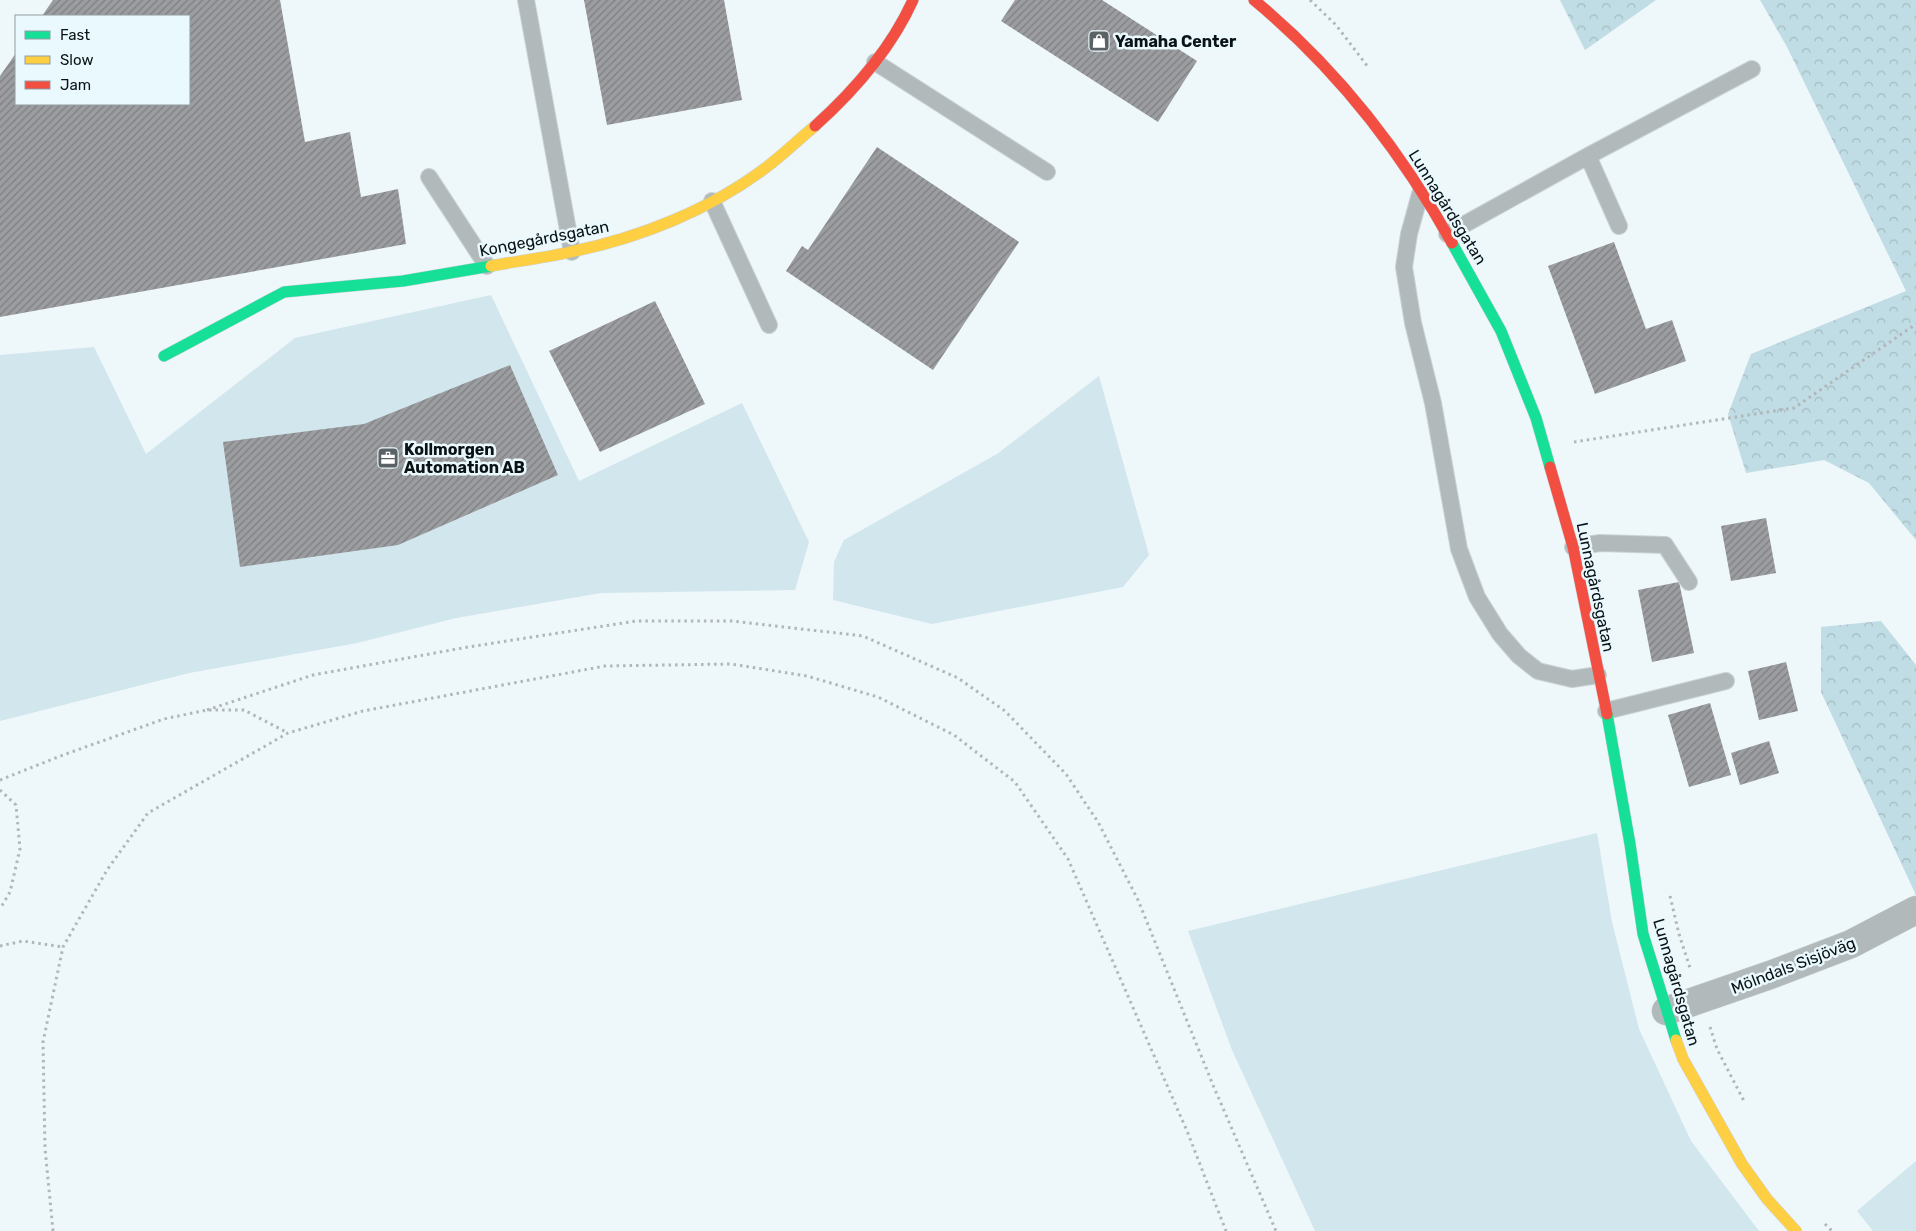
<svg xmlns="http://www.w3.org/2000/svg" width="1916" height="1231" font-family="Rubik,sans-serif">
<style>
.green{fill:#d1e6ed}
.forest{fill:url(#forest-crowns)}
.building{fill:url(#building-hatch)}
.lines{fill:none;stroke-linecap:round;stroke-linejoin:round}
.lane-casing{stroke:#cad2d5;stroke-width:18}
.street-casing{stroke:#cad2d5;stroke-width:29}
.fast-casing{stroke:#cad2d5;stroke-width:12}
.slow-casing{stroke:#cad2d5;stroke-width:12}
.jam-casing{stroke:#cad2d5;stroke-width:12}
.path{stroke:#b1b6b9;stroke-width:3;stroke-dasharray:2.5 4;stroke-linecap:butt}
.lane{stroke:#b2b9bb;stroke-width:16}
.street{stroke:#b2b9bb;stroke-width:28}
.fast{stroke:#16e098;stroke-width:11}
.slow{stroke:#ffcf43;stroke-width:11}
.jam{stroke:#f24e42;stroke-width:11}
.labels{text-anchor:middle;stroke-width:5;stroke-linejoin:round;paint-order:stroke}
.poi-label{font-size:16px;font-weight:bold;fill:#0a1215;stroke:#eaf9fe;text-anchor:start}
.street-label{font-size:16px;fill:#0a1215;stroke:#eaf9fe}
</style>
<defs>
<pattern id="forest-crowns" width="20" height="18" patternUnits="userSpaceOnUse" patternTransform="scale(1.25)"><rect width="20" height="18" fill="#c0dce4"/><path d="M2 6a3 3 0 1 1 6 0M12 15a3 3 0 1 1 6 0" fill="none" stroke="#a4bcc3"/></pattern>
<pattern id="building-hatch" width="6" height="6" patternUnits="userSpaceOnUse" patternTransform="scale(1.25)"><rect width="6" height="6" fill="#9c9da0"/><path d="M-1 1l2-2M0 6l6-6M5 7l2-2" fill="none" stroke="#7d7f81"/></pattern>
</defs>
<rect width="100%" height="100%" fill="#eef7fa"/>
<path class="green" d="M 491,295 L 579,481 L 742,403 L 809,542 L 795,590 L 601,593 L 456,618 L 357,643 L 189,673 L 0,721 L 0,355 L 94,347 L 146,454 L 295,338 Z
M 1099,376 L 1149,555 L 1123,587 L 932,624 L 833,600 L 834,562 L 844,540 L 997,454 Z
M 1597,833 L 1612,922 L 1639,1029 L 1691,1141 L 1759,1231 L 1315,1231 L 1232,1050 L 1188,931 Z
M 1916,1161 L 1916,1231 L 1873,1231 L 1857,1211 Z"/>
<path class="forest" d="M 1560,0 L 1656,0 L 1585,50 Z
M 1760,0 L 1916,0 L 1916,540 L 1869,483 L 1824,460 L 1746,473 L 1728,414 L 1751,354 L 1906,291 L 1787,47 Z
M 1881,621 L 1916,665 L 1916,895 L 1821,692 L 1821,627 Z"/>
<path class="building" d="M 53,0 L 280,0 L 305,142 L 350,132 L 361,197 L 398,189 L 406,244 L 0,317 L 0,76 L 16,53 L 16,104 L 189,104 L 189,16 L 42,16 Z
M 584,0 L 724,0 L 742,100 L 607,125 Z
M 1015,0 L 1102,0 L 1197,61 L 1158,122 L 1001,21 Z
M 877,147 L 1019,242 L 933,370 L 786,271 L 802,246 L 808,250 Z
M 1614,242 L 1646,329 L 1672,320 L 1686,361 L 1595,394 L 1548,266 Z
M 655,301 L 705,404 L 600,452 L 549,351 Z
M 510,365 L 558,475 L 398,545 L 240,567 L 223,442 L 364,424 Z
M 1766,518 L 1776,573 L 1731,581 L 1721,526 Z
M 1679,582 L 1694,653 L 1652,662 L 1638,590 Z
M 1786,662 L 1798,711 L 1759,720 L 1748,671 Z
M 1710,703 L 1731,775 L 1689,787 L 1668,715 Z
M 1769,741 L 1779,773 L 1740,785 L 1731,753 Z"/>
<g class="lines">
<g class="lane-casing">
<path id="lane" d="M 526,0 L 572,252
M 875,62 L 1047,172
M 1588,156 L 1619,226
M 429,177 L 487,266
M 1420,194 L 1409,234 L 1404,267 L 1413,323 L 1433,403 L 1459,549 L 1477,597 L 1500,634 L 1519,656 L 1538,671 L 1572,679 L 1598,675
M 712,201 L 769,325
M 1447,234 L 1588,156 L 1752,69
M 1573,547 L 1600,543 L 1665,545 L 1689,582
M 1606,711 L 1726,681"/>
</g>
<g class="street-casing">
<path id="street" d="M 1666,1011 L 1770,975 L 1851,944 L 1916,910"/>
</g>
<g class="fast-casing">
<path id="fast" d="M 1452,243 L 1501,331 L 1536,418 L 1550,467
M 164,356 L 284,292 L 403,281 L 491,266
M 1607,714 L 1630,844 L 1643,934 L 1676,1040"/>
</g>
<g class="slow-casing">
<path id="slow" d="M 491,266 C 517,261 544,258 570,252 C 640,238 712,209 768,166 C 785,153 799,139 815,126
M 1676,1040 L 1683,1059 L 1742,1164 L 1767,1199 L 1796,1231"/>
</g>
<g class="jam-casing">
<path id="jam" d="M 1254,0 C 1335,67 1401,151 1452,243
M 815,126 C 855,90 891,49 913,0
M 1550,467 L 1573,547 L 1607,714"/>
</g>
<path class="path" d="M 1310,0 L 1336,25 L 1368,67
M 1574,442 L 1794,408 L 1916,324
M 207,710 L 313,675 L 468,647 L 636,621 L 732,621 L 863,636 L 958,678 L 1005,711 L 1066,774 L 1098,822 L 1138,900 L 1213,1085 L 1276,1231
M 0,780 L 63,755 L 164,719 L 207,710 L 244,710 L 288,733
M 0,790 L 16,805 L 20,849 L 10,892 L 0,909
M 1670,896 L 1679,934 L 1691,971
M 0,946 L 23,941 L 63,947
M 1710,1027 L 1717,1049 L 1745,1103
M 1825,1224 L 1832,1231
M 53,1231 L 45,1148 L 43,1042 L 63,947 L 107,870 L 148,813 L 288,733 L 363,711 L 605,666 L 731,664 L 807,676 L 878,697 L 954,735 L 1015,782 L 1068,859 L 1187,1131 L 1226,1231"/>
<use href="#lane" class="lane"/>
<use href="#street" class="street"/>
<use href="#fast" class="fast"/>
<use href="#slow" class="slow"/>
<use href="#jam" class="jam"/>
</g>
<defs>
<g id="shop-square" transform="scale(1.125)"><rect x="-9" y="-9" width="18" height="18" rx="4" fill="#5a6265" stroke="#eaf9fe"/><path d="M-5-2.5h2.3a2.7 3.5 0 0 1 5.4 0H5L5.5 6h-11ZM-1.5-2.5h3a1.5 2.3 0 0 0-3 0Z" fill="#fff"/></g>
<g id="office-square" transform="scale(1.125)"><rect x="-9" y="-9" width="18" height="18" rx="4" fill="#5a6265" stroke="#eaf9fe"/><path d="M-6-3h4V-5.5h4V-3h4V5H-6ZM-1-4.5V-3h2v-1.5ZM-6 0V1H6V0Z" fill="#fff"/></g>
</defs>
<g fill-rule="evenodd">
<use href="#shop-square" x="1099" y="41"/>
<use href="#office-square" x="388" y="458"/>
</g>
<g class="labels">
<g class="poi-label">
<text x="1115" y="47">Yamaha Center</text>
<text x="404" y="455">Kollmorgen<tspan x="404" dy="18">Automation AB</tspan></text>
</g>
<g class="street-label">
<text transform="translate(1448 207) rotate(58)" y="6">Lunnagårdsgatan</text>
<text transform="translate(544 238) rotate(-11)" y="6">Kongegårdsgatan</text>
<text transform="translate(1596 587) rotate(78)" y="6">Lunnagårdsgatan</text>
<text transform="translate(1793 965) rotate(-21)" y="6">Mölndals Sisjöväg</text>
<text transform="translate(1677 982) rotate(74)" y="6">Lunnagårdsgatan</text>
</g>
</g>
<rect x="15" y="15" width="175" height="90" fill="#eaf9fe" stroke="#909da1"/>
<rect x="25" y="31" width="25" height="8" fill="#16e098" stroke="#909da1"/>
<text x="60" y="40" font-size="15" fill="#0a1215">Fast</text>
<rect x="25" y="56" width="25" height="8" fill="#ffcf43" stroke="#909da1"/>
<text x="60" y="65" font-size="15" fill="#0a1215">Slow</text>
<rect x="25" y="81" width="25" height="8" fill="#f24e42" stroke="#909da1"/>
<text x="60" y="90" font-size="15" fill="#0a1215">Jam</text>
</svg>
